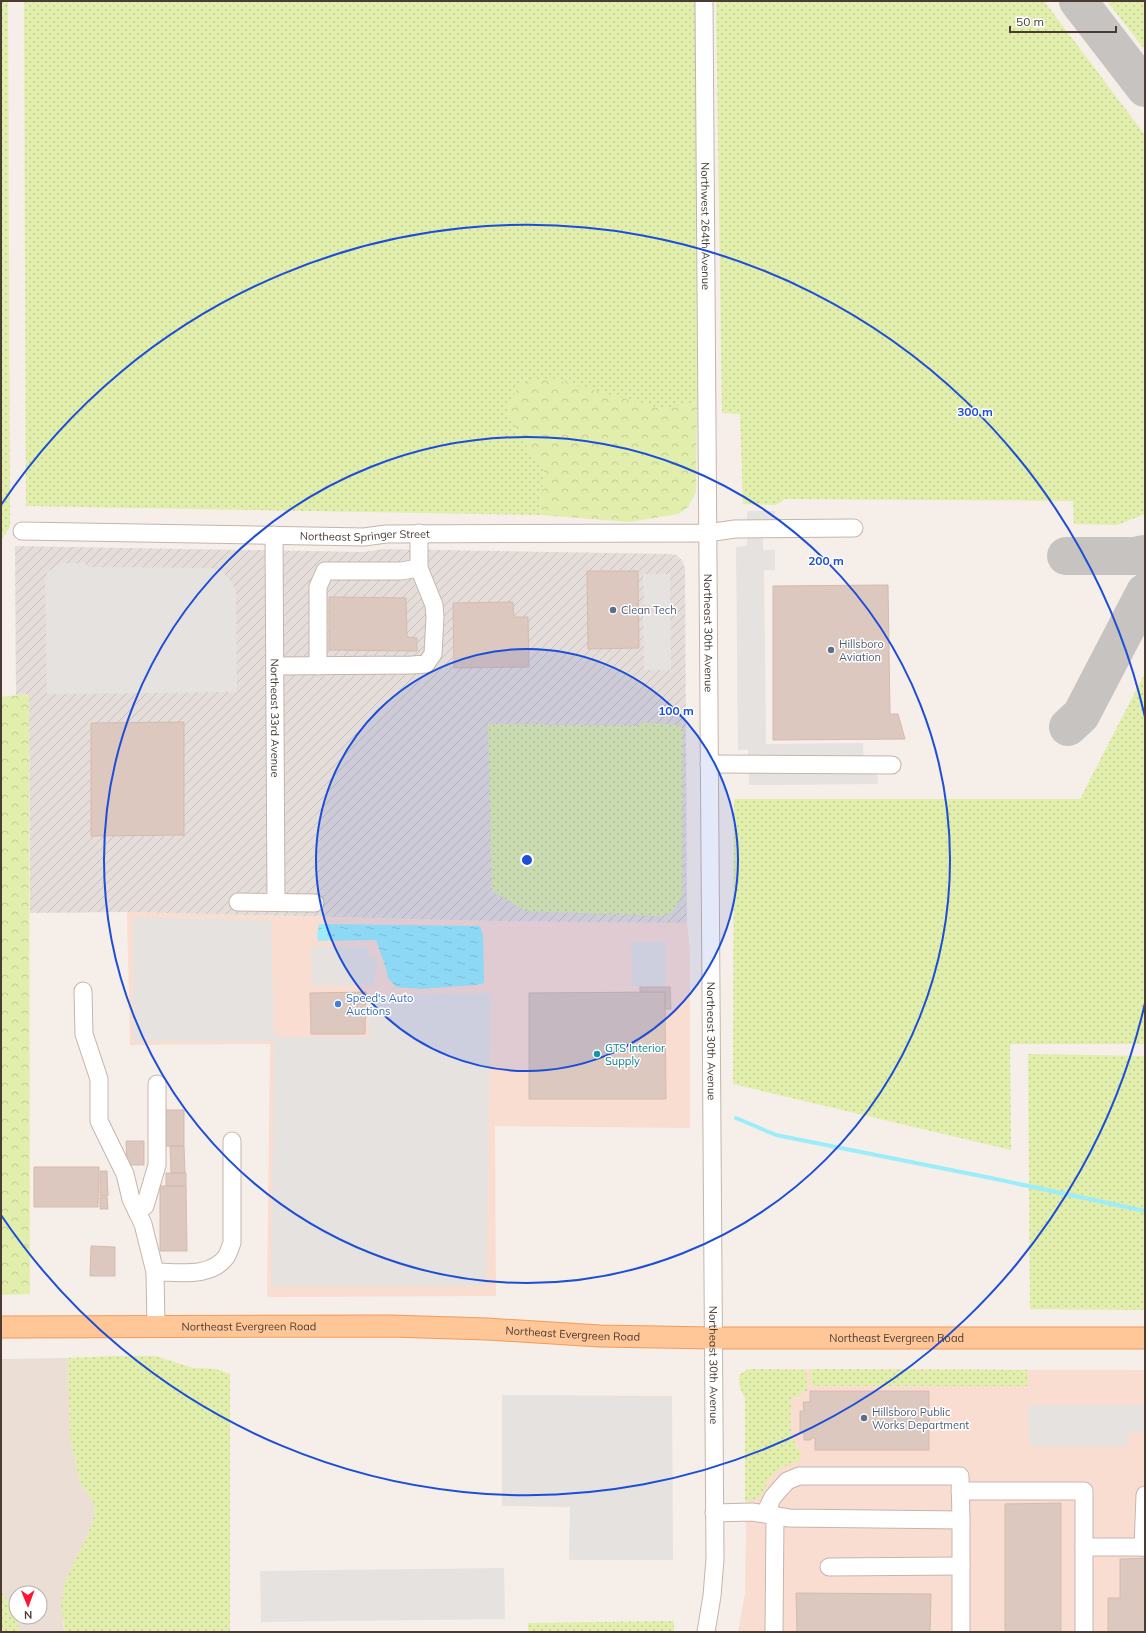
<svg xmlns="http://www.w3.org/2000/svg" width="1146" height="1633" font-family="Mulish,sans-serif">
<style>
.residential{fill:#eaded5;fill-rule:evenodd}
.commercial{fill:#faddd1}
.industrial{fill:url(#industrial-furrows)}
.grass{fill:url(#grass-dots)}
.forest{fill:url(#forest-crowns)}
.parking{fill:#e6e2e0}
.water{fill:url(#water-ripples)}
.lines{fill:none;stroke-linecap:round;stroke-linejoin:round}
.stream{stroke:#9decf9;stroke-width:4}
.taxiway{stroke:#c7c3c0;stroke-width:38}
.building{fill:#dcc8be;stroke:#d4bbae}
.minor-casing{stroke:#c5b5ac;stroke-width:19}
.major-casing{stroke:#f29b59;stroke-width:23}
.minor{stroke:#fff;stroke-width:17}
.major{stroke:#ffc697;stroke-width:21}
.ring{fill:none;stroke:#1d4ed8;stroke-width:2}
.service-dot{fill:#5c6f8a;stroke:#fff;stroke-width:1.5}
.shop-dot{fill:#3f7fe0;stroke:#fff;stroke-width:1.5}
.culture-dot{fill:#0f9aa8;stroke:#fff;stroke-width:1.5}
.labels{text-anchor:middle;stroke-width:3;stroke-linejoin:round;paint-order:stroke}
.street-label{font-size:11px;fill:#4a3c35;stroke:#fff}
.service-label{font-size:11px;fill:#4e5e75;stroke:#fff;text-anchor:start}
.shop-label{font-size:11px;fill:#366cbe;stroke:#fff;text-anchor:start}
.culture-label{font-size:11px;fill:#0d838f;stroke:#fff;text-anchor:start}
.centre{fill:#1d4ed8;stroke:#fff;stroke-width:2}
.ring-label{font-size:12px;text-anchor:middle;font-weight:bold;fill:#1d4ed8;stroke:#fff;stroke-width:3;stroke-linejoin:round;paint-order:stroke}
</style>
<defs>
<pattern id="industrial-furrows" width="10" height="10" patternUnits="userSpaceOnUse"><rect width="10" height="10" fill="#e5ddd9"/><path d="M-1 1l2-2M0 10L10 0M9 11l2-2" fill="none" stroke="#c6bfbb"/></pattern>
<pattern id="grass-dots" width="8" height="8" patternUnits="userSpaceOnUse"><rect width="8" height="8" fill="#e2eeac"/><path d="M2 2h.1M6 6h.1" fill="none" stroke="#c3cd95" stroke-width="1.8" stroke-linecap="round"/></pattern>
<pattern id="forest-crowns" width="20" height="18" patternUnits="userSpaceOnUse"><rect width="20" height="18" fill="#e2eeac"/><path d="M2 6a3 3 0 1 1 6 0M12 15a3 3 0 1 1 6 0" fill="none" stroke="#c3cd95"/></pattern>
<pattern id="water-ripples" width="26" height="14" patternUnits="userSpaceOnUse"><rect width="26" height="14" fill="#9decf9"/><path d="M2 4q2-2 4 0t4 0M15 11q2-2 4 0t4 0" fill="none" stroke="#89cbd6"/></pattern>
</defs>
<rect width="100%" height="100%" fill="#f6eee8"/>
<path class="residential" d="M 68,1358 L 70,1436 L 80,1482 L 93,1501 L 95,1510 L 92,1525 L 65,1582 L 63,1624 L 65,1632 L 20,1632 L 15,1615 L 1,1590 L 1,1359 ZM 16,1593 L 40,1593 L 40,1617 L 16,1617 Z"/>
<path class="commercial" d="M 127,912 L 494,921 L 687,923 L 690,952 L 690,1128 L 495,1126 L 496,1296 L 267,1297 L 270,1044 L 130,1045 Z
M 748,1369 L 1145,1370 L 1145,1632 L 738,1632 L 745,1593 L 746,1533 L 745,1398 L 740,1388 L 739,1375 Z"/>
<path class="industrial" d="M 15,546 L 363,552 L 384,549 L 669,554 L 677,555 L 683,562 L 685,569 L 687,923 L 494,921 L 127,912 L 30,913 L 29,694 L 16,695 Z"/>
<path class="grass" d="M 1,1 L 8,1 L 10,527 L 1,540 Z
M 24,1 L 696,1 L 697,402 L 662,409 L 616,397 L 507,412 L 526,445 L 544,470 L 540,515 L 26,506 Z
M 716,1 L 1044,1 L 1145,135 L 1145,514 L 1117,525 L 1074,524 L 1073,501 L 785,499 L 776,505 L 743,504 L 740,414 L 722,413 Z
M 1107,1 L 1145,1 L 1145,50 Z
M 1145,673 L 1145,1044 L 1010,1044 L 1011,1150 L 733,1084 L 734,799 L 1080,799 Z
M 641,722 L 675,725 L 680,726 L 683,729 L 682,896 C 675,907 675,914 661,916 L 526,911 L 492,891 L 488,724 L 637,726 Z
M 1028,1054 L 1145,1056 L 1145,1310 L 1030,1309 Z
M 115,1356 L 156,1356 L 193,1368 L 216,1369 L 230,1374 L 230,1632 L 65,1632 L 61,1605 L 65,1582 L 92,1525 L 95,1510 L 93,1501 L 80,1482 L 70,1436 L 68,1358 Z
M 748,1369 L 806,1370 L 807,1391 L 802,1391 L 801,1396 L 791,1397 C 791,1419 787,1437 802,1454 L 799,1461 C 791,1464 781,1467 774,1474 C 760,1487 770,1499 745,1501 L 745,1398 L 740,1388 L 739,1375 Z
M 811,1369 L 1027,1370 L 1028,1386 L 811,1386 Z
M 1,1590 L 15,1615 L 20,1632 L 1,1632 Z
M 674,1621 L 674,1632 L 528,1632 L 528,1623 Z"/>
<path class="forest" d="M 550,378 L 662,409 L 697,402 L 696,492 L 688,507 L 678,514 L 630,522 L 540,515 L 544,470 L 526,445 L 507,412 C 517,381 519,384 550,378 Z
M 29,694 L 30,1294 L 1,1295 L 1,697 Z"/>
<path class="parking" d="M 747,511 L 775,511 L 775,523 L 763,523 L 763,550 L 775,550 L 775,570 L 764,570 L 766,744 L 863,743 L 864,773 L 877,773 L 878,784 L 749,785 L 748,750 L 738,750 L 736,547 L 747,546 Z
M 61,563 L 84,563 L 88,567 L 212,568 L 223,572 L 231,582 L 236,590 L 237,692 L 47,694 L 45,581 L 47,572 Z
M 643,574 L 670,574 L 671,670 L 644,670 L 643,613 L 654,613 L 657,608 L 653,605 L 644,605 Z
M 133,917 L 271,920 L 274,1037 L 369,1037 L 369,995 L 491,993 L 486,1286 L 271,1286 L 274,1041 L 133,1041 Z
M 631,942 L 666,942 L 666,987 L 632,987 Z
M 311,946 L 369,947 L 369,957 L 377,958 L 377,974 L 374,974 L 374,985 L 312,986 Z
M 502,1395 L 672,1396 L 673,1560 L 569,1560 L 570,1507 L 502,1506 Z
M 1028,1405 L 1145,1405 L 1145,1432 L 1128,1433 L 1128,1446 L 1029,1446 Z
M 504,1568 L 505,1619 L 261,1622 L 260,1571 Z"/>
<path class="water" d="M 319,924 L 480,926 L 483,935 L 484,983 L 475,985 L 421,989 L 396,987 L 388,978 L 386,968 L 376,940 L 318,941 L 317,934 Z"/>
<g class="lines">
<path class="stream" d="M 736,1118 L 776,1135 L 991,1178 L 1145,1211"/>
<path class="taxiway" d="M 1078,1 L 1145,88
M 1066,556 L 1135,556 L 1145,554
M 1068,727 L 1081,715 L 1145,592"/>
</g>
<path class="building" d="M 587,571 L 638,571 L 639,648 L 588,649 Z
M 888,585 L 890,714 L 898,714 L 905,739 L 773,740 L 773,586 Z
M 329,597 L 406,598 L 407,637 L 417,638 L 417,651 L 329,650 Z
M 513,602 L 514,617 L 528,617 L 529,667 L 454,668 L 453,603 Z
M 184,722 L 184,835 L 91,836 L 91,723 Z
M 640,987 L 670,987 L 671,1009 L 665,1009 L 665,992 L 640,992 Z
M 366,992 L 365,1034 L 311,1034 L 310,993 Z
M 665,992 L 666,1099 L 529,1099 L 529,993 Z
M 165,1110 L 184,1110 L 184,1146 L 165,1146 Z
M 126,1141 L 144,1141 L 144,1165 L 127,1165 Z
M 170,1146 L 184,1146 L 185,1173 L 171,1173 Z
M 34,1167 L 99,1167 L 98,1207 L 34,1207 Z
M 100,1171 L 107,1171 L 108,1196 L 100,1196 Z
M 166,1173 L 186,1173 L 186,1186 L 166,1186 Z
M 160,1186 L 186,1186 L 187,1251 L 160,1251 Z
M 100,1197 L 107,1197 L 108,1209 L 100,1209 Z
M 91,1246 L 115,1247 L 115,1276 L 90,1276 Z
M 810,1391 L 929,1391 L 929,1450 L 815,1450 L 815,1438 L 811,1438 L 811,1440 L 804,1440 L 804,1433 L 800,1433 L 800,1411 L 804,1411 L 803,1402 L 810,1402 Z
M 1061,1503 L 1061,1632 L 1005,1632 L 1005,1504 Z
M 1145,1558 L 1145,1632 L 1108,1632 L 1108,1598 L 1120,1598 L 1120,1559 Z
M 796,1593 L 931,1594 L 930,1632 L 797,1632 Z"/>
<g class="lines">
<g class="minor-casing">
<g id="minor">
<path id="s1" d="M 704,1 L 715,1559 L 712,1596 L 706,1632"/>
<path id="s2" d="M 22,531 L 364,537 L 386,534 L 707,533 L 735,529 L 854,528"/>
<path id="s3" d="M 274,535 L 276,902"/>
<path d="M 275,666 L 412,665 L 426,664 L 433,654 L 435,617 L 434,605 L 419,568 L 419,533"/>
<path d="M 318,666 L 318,587 L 325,571 L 401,571 L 419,568"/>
<path d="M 709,764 L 892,765"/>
<path d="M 238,902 L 315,903"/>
<path d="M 83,991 L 84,1034 L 99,1079 L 99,1121 L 125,1174 L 131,1199 L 143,1224 L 155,1272 L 156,1326"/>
<path d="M 137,1212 L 145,1206 L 157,1165 L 157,1084"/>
<path d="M 155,1272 C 178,1272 211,1278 226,1257 C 229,1253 230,1247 232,1243 L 232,1141"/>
<path d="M 960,1491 L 1084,1491 L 1084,1632"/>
<path d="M 1145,1495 L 1143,1547 L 1145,1547"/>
<path d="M 714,1513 L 752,1512 L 789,1518 L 961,1520 L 961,1632"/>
<path d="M 765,1513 L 773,1497 L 787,1481 L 799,1476 L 960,1476 L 961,1520"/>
<path d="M 1084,1547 L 1143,1547"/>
<path d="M 829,1567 L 961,1566"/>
<path d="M 774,1632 L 775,1515"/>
</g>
</g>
<g class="major-casing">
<g id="major">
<path id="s4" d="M 1,1327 L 391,1326 L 487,1329 L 600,1336 L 713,1338 L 1145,1338"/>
</g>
</g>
<use href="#minor" class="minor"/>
<use href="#major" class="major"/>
</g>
<circle cx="527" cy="860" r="211" fill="#1d4ed8" fill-opacity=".12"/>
<g class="ring">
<circle cx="527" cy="860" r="211"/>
<circle cx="527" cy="860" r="423"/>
<path d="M1145 1003A634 634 0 0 1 1 1215M1 505A634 634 0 0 1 1145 717"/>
</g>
<g class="service-dot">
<circle cx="613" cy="610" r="4"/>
<circle cx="831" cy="650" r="4"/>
<circle cx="864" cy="1418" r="4"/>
</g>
<circle class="shop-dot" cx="338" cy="1004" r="4"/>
<circle class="culture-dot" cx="597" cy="1054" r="4"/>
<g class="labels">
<g class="street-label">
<text dy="4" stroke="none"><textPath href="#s1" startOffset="225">Northwest 264th Avenue</textPath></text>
<text dy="4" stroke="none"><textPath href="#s2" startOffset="343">Northeast Springer Street</textPath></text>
<text dy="4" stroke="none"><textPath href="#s1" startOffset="632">Northeast 30th Avenue</textPath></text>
<text dy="4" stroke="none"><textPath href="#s3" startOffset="183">Northeast 33rd Avenue</textPath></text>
<text dy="4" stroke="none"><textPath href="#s1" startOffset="1040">Northeast 30th Avenue</textPath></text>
<text dy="4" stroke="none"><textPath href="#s4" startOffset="248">Northeast Evergreen Road</textPath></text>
<text dy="4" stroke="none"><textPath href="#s4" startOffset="572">Northeast Evergreen Road</textPath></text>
<text dy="4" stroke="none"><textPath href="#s4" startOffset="896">Northeast Evergreen Road</textPath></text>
<text dy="4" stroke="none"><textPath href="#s1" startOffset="1364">Northeast 30th Avenue</textPath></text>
</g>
<g class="service-label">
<text x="621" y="614">Clean Tech</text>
<text x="839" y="648">Hillsboro<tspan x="839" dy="13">Aviation</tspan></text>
<text x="872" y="1416">Hillsboro Public<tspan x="872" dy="13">Works Department</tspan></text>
</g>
<g class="shop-label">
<text x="346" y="1002">Speed's Auto<tspan x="346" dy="13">Auctions</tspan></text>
</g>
<g class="culture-label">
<text x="605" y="1052">GTS Interior<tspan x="605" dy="13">Supply</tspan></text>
</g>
</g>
<circle cx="527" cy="860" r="6" class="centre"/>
<g class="ring-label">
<text x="975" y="416">300 m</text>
<text x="826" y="565">200 m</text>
<text x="676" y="715">100 m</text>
</g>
<rect width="1146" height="1633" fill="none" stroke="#4a3c35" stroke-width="4"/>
<g transform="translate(28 1605) rotate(179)"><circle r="19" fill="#ffffff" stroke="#b7b1ae"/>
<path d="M0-3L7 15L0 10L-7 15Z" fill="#ff1530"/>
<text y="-6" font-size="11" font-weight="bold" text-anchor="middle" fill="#4a3c35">N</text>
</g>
<path d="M1010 26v6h106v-6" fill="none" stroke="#4a3c35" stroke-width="2"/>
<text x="1016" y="26" font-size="12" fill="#4a3c35" stroke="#ffffff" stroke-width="3" paint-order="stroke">50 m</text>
</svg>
